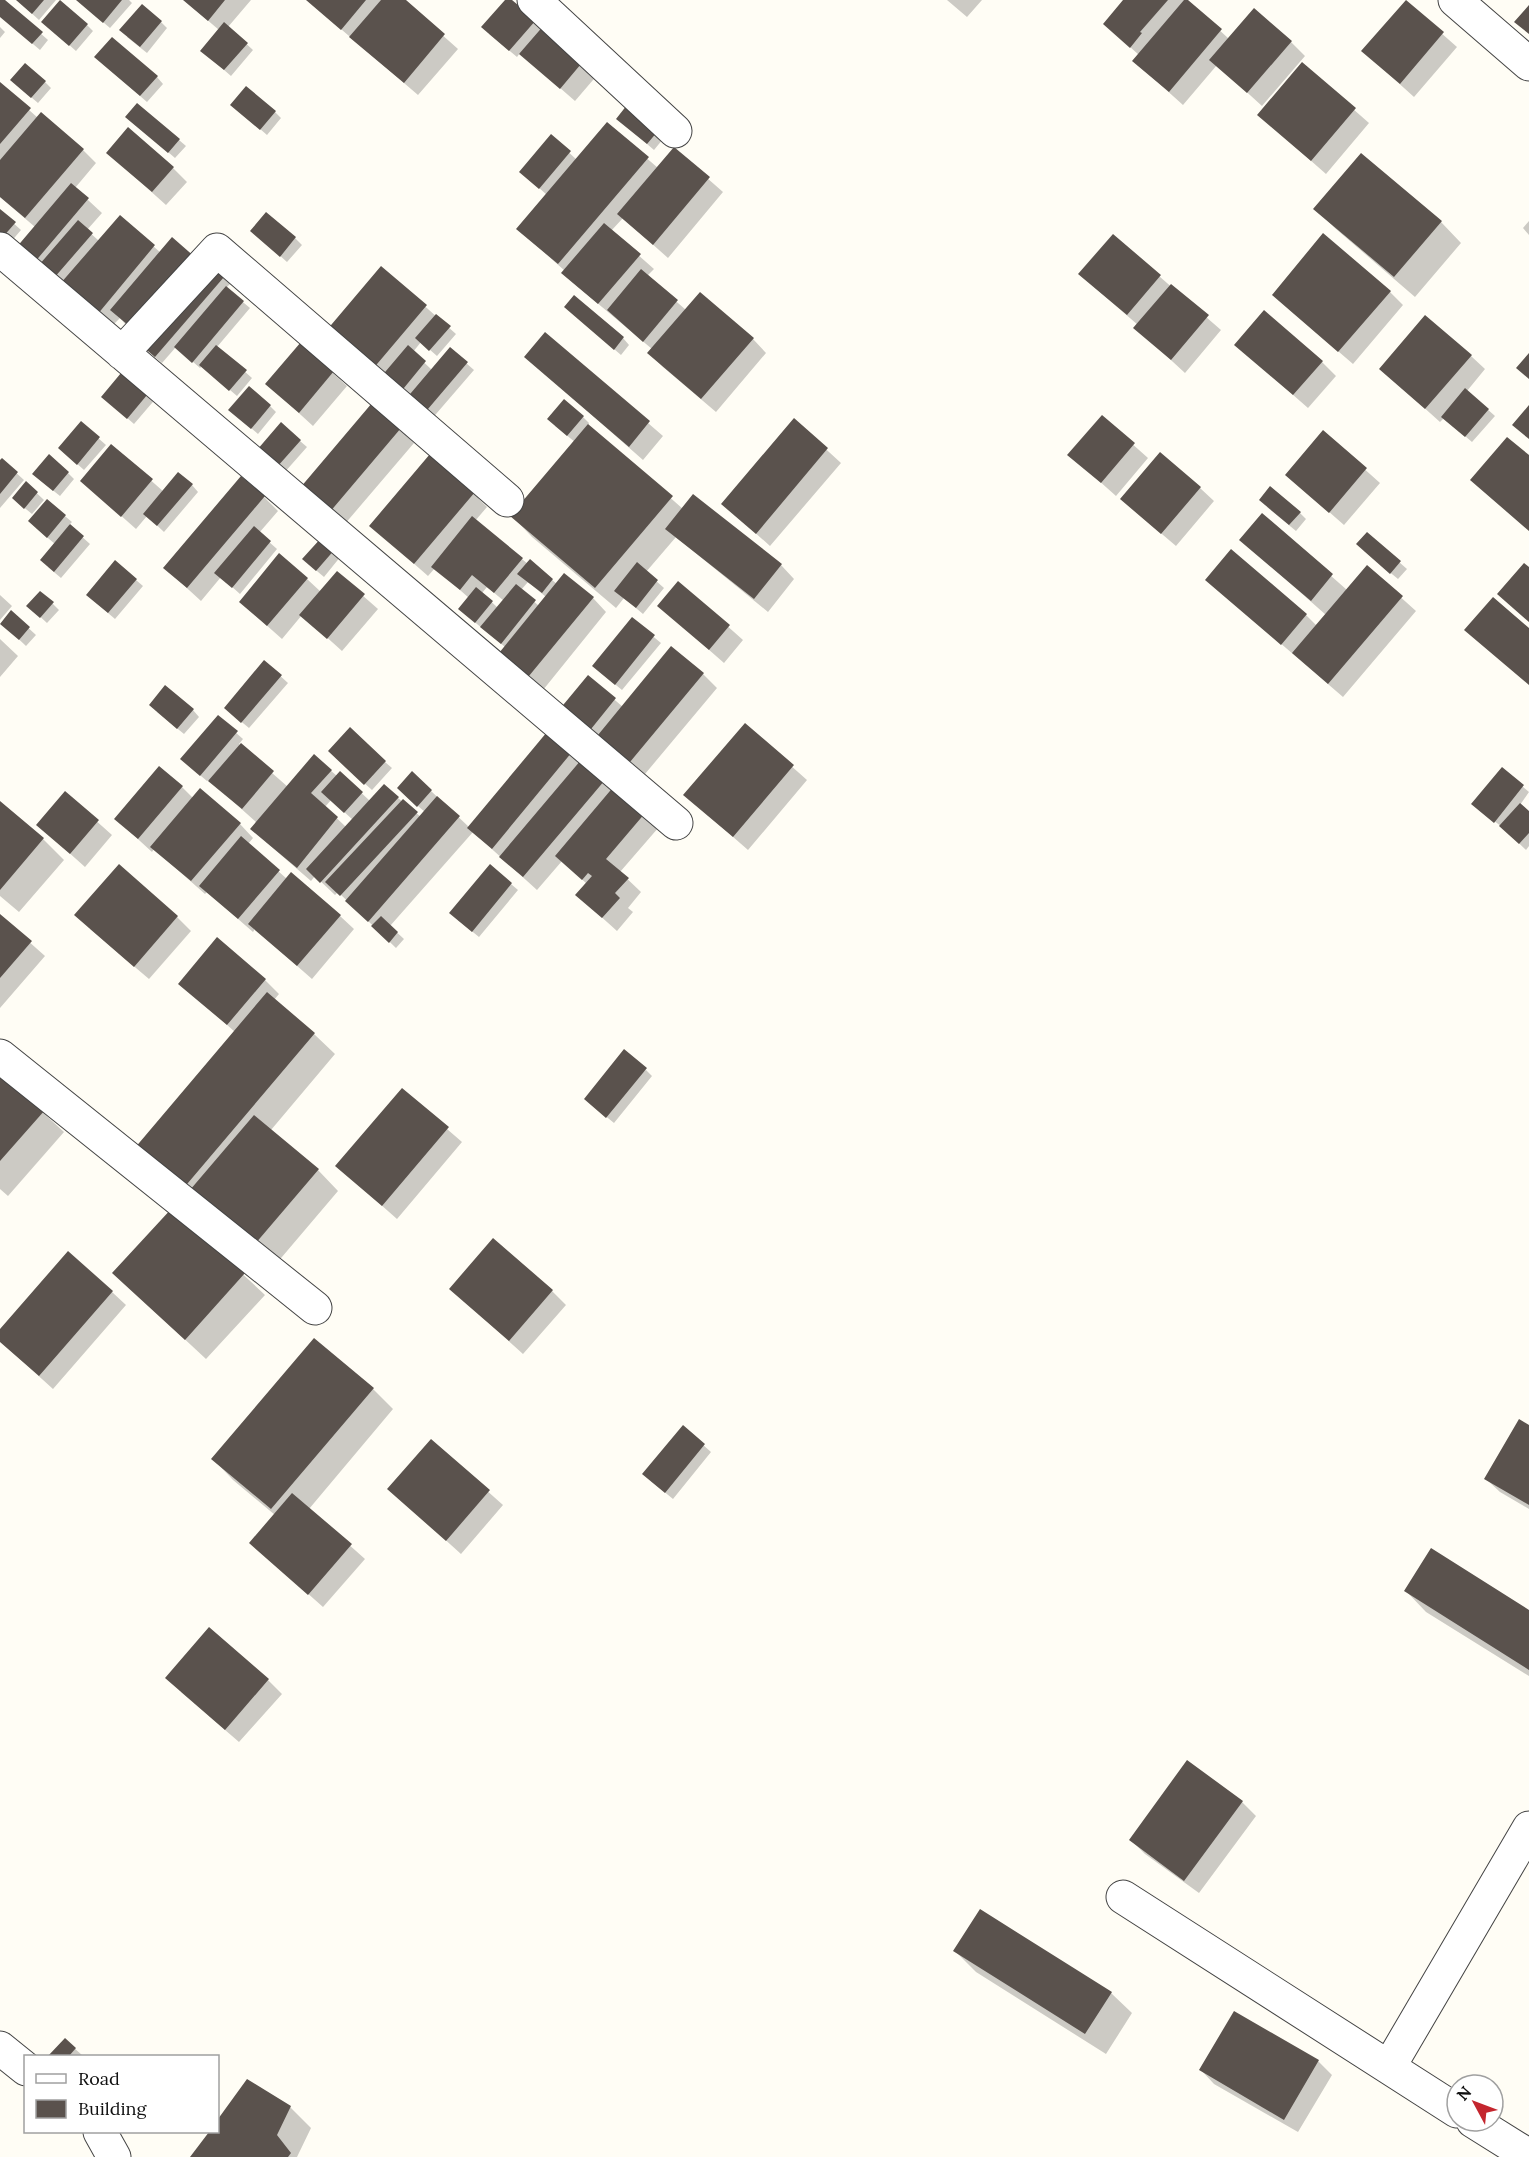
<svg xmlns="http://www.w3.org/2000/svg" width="1529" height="2157" font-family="Lora,serif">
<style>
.shadow{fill:#0003;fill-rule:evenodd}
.building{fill:#5a524d}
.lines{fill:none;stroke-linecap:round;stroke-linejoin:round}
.minor-casing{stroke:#444;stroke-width:35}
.minor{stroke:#fff;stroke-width:33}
</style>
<rect width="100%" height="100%" fill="#fffdf5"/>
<path class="shadow" d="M 0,0 L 3,0 L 48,40 L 40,50 L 0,16 Z
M 17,0 L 56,0 L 39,20 Z
M 77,0 L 129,0 L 132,3 L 110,28 Z
M 184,0 L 251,0 L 228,27 L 253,50 L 231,76 L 209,57 L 219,30 Z
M 307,0 L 403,0 L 458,49 L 418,95 Z
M 507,0 L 510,0 L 599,73 L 575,101 L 520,53 L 517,57 L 489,34 Z
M 947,0 L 982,0 L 967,17 Z
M 1125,0 L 1187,0 L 1229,39 L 1291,42 L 1305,56 L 1262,106 L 1217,65 L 1183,105 L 1134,61 L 1139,55 L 1111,30 Z
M 1406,2 L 1457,47 L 1414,97 L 1363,51 Z
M 161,22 L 167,28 L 147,53 L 127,37 Z
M 87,25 L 93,31 L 76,51 L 50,28 Z
M 0,27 L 5,32 L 0,38 Z
M 103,64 L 157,77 L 163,84 L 147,102 Z
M 1303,65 L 1369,123 L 1326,174 L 1259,115 Z
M 45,82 L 51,88 L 38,103 L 18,86 Z
M 0,84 L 38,118 L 83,150 L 96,163 L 75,188 L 102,213 L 87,230 L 99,241 L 120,217 L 161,253 L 195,259 L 223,278 L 230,284 L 226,288 L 250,308 L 217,347 L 252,378 L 237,396 L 202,366 L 200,368 L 176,347 L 162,363 L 150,353 L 120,318 L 111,327 L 26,268 L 35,227 L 0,197 Z
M 628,107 L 663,139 L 654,150 L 625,125 Z
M 239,111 L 275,112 L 281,118 L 267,135 Z
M 134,123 L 179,140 L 186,146 L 175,158 Z
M 607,124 L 658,168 L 674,149 L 723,192 L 668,258 L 623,218 L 611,231 L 654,269 L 647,276 L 686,310 L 753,339 L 766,353 L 716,412 L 663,367 L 649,353 L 652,349 L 577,286 L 565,271 L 518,229 L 547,195 L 528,178 L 551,136 L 577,160 Z
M 108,153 L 173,168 L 187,182 L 166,205 Z
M 1315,209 L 1441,222 L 1461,243 L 1415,297 L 1336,229 Z
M 0,211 L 21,230 L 10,243 L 0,235 Z
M 1529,221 L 1529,235 L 1523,228 Z
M 1113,236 L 1221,330 L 1185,373 L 1136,328 L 1138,325 L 1094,287 Z
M 259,237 L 295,238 L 302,245 L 287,262 Z
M 382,268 L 456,334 L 437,356 L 421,342 L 413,352 L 432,370 L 450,349 L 474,370 L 430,421 L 342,345 Z
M 1390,292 L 1403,305 L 1353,364 L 1288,308 Z
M 572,313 L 623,338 L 629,345 L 621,355 Z
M 545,334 L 663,436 L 643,460 L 526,357 Z
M 301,344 L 347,386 L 313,426 L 267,384 Z
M 1236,345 L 1322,362 L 1336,376 L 1308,408 Z
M 1471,356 L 1485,369 L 1467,391 L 1495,416 L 1472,442 L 1444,418 L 1440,422 L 1381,369 Z
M 127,369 L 158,396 L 134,424 L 110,403 Z
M 270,406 L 276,412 L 258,434 L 237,416 Z
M 583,417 L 589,423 L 588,425 L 683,509 L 781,565 L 794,579 L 768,612 L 676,537 L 646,572 L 664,588 L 643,614 L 624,598 L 616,608 L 532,537 L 512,516 L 575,442 L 555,426 Z
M 1102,417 L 1148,458 L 1116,496 L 1070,455 Z
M 794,420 L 841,463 L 770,546 L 723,504 Z
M 81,423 L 106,445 L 84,470 L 66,454 Z
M 400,429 L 414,443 L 344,525 L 316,501 Z
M 1323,432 L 1380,483 L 1344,525 L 1287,475 Z
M 300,441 L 307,447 L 284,473 L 266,456 Z
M 112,446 L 164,492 L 192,485 L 198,492 L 164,532 L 147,516 L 136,529 L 82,481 Z
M 2,460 L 24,480 L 0,508 L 0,462 Z
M 68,473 L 74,479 L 60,496 L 40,480 Z
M 26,483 L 44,500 L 32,514 L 21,505 Z
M 1200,488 L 1214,501 L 1176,546 L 1136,512 Z
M 473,493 L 487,507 L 475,521 L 528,564 L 530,562 L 557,584 L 593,598 L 606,612 L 539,695 L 505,647 L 466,615 L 469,598 L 435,568 L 428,576 L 371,526 ZM 528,582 L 546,597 L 539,606 L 521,590 ZM 487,587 L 504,601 L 498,608 L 482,593 Z
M 264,497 L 278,511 L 259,533 L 277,549 L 240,594 L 221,577 L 201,601 L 165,568 Z
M 47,501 L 72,522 L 69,525 L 90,544 L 61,578 L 48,567 L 55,544 L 36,528 Z
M 1267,507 L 1300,513 L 1306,519 L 1296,531 Z
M 1262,515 L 1347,590 L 1367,567 L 1416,611 L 1343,697 L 1207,580 L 1306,615 L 1317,626 L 1326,615 L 1241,540 Z
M 1367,534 L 1407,569 L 1398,579 L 1364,551 Z
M 335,549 L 341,556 L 324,577 L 311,566 Z
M 337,573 L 378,609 L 342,651 L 302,615 L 282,639 L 255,615 L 307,579 L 321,592 Z
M 136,580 L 143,586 L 115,619 L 94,601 Z
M 679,583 L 743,640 L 724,663 L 659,606 Z
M 0,595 L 12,606 L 0,620 Z
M 52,603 L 59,610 L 47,623 L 35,612 Z
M 11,612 L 36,635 L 26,646 L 9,630 Z
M 632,619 L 661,643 L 622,690 L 600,672 Z
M 0,639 L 18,656 L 0,677 Z
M 265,662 L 288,683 L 249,728 L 232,714 Z
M 703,674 L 717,688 L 645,774 L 599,734 L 595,739 L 567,717 L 588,677 L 623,707 Z
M 193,710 L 199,717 L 184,734 L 157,712 Z
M 218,717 L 243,739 L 239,744 L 288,787 L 314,756 L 337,776 L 340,773 L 370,801 L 398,798 L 421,817 L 425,812 L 405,795 L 431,791 L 470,828 L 548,734 L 659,827 L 620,872 L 641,892 L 628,908 L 633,912 L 617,931 L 577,895 L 587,884 L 562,861 L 537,890 L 473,832 L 390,926 L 404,939 L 396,948 L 338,892 L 335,895 L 315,876 L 311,881 L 266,842 L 257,823 L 209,780 L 207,781 L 189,766 ZM 331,800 L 353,820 L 346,827 L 325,807 Z
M 745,725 L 807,780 L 748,850 L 685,795 Z
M 336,758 L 385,762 L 392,768 L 372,790 Z
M 1502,769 L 1529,792 L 1520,805 L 1529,813 L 1529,846 L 1526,850 L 1502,827 L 1480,810 Z
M 182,787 L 193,798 L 240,824 L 253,838 L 248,844 L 287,879 L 340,916 L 354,929 L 312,979 L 255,929 L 253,932 L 207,892 L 205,894 L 154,849 L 152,852 L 116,819 Z
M 65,793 L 112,835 L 85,867 L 38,825 Z
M 0,803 L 43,839 L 64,860 L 19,912 L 0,896 Z
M 490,866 L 518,890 L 479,937 L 458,920 Z
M 0,916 L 45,956 L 0,1008 Z
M 177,917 L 191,931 L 149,979 L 90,929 Z
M 265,980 L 279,994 L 274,1000 L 314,1034 L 335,1054 L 271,1130 L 318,1170 L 338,1191 L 276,1264 L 156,1169 L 235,1032 L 180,983 Z
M 646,1070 L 652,1076 L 614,1123 L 592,1105 Z
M 0,1073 L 64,1132 L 8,1196 L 0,1189 Z
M 402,1090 L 462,1142 L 397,1219 L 337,1166 Z
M 173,1209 L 265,1295 L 206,1359 L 135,1293 Z
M 451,1289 L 552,1291 L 566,1305 L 523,1354 Z
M 112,1292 L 126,1305 L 53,1389 L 0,1341 L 0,1331 Z
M 373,1389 L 393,1409 L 309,1509 L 365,1559 L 323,1607 L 251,1543 L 275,1515 L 233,1480 L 213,1459 Z
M 683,1427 L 711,1452 L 673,1499 L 651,1481 Z
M 1529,1427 L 1529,1509 L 1500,1492 L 1486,1479 Z
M 431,1441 L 503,1505 L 461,1554 L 389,1489 Z
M 1406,1591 L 1529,1612 L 1529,1676 L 1426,1612 Z
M 268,1680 L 282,1694 L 239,1742 L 181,1692 Z
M 1187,1763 L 1242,1802 L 1256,1816 L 1199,1893 L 1145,1854 L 1131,1840 Z
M 955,1951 L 1111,1993 L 1132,2013 L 1106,2054 L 976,1972 Z
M 65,2040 L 82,2055 L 81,2056 L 50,2056 Z
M 1318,2061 L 1332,2075 L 1298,2132 L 1214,2084 L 1201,2070 Z
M 247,2081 L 290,2107 L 311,2128 L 297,2157 L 192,2157 L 210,2132 L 218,2132 L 218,2122 Z"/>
<path class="building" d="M 0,0 L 5,0 L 43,32 L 32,44 L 0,17 Z
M 16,0 L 44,0 L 32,14 Z
M 60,0 L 88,24 L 69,46 L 41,22 Z
M 76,0 L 122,0 L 103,23 Z
M 183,0 L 225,0 L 208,21 Z
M 306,0 L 366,0 L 341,30 Z
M 381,0 L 406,0 L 445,34 L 404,83 L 349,37 Z
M 505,0 L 512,0 L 536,20 L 509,51 L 481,27 Z
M 1123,0 L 1168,0 L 1140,32 L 1142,33 L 1130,48 L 1103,24 Z
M 1184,0 L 1188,0 L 1222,29 L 1169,92 L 1132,61 Z
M 1406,0 L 1444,32 L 1400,84 L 1361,51 Z
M 142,4 L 162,21 L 140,47 L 119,30 Z
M 1529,5 L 1529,34 L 1514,22 Z
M 1254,8 L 1292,41 L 1247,93 L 1209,60 Z
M 224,22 L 248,43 L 224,70 L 200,51 Z
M 545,24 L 586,58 L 560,89 L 519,54 Z
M 112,37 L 158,76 L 140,96 L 94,57 Z
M 1302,62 L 1356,108 L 1311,161 L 1257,115 Z
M 25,63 L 46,81 L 31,98 L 10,80 Z
M 0,82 L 31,108 L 0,144 Z
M 246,86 L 276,111 L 260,130 L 230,105 Z
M 137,103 L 180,139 L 168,153 L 125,117 Z
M 627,105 L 658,131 L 647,144 L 616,119 Z
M 41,112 L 84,149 L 25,218 L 0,197 L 0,160 Z
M 607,122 L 649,157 L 558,264 L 516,229 Z
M 128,127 L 174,167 L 152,192 L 106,153 Z
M 551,134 L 571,151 L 539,189 L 519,172 Z
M 674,147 L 710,177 L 653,245 L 617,214 Z
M 1361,153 L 1442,221 L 1394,277 L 1313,209 Z
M 71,183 L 89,198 L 28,270 L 10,255 Z
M 0,209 L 16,222 L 2,238 L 0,236 Z
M 266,212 L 296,237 L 280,257 L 250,231 Z
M 120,215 L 155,245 L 97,315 L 60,284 Z
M 78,220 L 93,233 L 54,278 L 39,265 Z
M 604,223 L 641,254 L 598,304 L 561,273 Z
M 1323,233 L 1391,291 L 1338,352 L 1272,295 Z
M 1113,234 L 1161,275 L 1127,315 L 1078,274 Z
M 172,237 L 196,258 L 134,330 L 110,310 Z
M 211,265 L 224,277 L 155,357 L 142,346 Z
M 381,266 L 427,305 L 372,370 L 326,331 Z
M 641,269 L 678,300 L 643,342 L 607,310 Z
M 1171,284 L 1209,315 L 1171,360 L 1133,328 Z
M 226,286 L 244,301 L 192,363 L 174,347 Z
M 700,292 L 754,338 L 701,399 L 647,353 Z
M 574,295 L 624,337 L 614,350 L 564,307 Z
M 1264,310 L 1323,361 L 1293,395 L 1234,345 Z
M 436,314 L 451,326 L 429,351 L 415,338 Z
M 1425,315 L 1472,355 L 1425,409 L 1379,369 Z
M 545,332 L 650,421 L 629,447 L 524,357 Z
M 301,342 L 334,371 L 299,413 L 265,384 Z
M 216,345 L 247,370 L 229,391 L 199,365 Z
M 408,345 L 426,361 L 399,394 L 380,378 Z
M 450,347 L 468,362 L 422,416 L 405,400 Z
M 1529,353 L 1529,379 L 1516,368 Z
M 126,367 L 152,389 L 127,419 L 101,397 Z
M 249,386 L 271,405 L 251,429 L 228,410 Z
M 1465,388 L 1489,409 L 1465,437 L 1441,417 Z
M 564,399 L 584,416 L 567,436 L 547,419 Z
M 372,403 L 401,428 L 329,513 L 300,488 Z
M 1529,405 L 1529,439 L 1512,425 Z
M 1102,415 L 1135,443 L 1101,483 L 1067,455 Z
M 794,418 L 828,448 L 756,534 L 721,504 Z
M 81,421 L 100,437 L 77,465 L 58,448 Z
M 281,422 L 301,440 L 277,467 L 257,450 Z
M 588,424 L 673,496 L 595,588 L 510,516 Z
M 1323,430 L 1367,468 L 1329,513 L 1285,475 Z
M 1507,437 L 1529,455 L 1529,531 L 1470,480 Z
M 111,444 L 153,479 L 121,517 L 80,481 Z
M 1160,452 L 1201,487 L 1161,534 L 1120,499 Z
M 49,454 L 69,472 L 53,491 L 32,474 Z
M 430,454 L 475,492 L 414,564 L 369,526 Z
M 2,458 L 18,472 L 0,494 L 0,460 Z
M 178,472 L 193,484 L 157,526 L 143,514 Z
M 241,476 L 265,496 L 187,588 L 163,568 Z
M 26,481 L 38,492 L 24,509 L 12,498 Z
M 1270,486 L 1301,512 L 1289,525 L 1259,500 Z
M 693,494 L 782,564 L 754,599 L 665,529 Z
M 47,499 L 66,515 L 47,538 L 28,521 Z
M 1262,513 L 1333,574 L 1311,601 L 1239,540 Z
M 472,516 L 523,558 L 494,593 L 472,575 L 460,590 L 431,567 Z
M 70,524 L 84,536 L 54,572 L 40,560 Z
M 254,526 L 271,541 L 232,588 L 214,573 Z
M 1367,532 L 1401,561 L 1390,574 L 1356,544 Z
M 322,537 L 336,548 L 316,571 L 302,559 Z
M 1231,549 L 1307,614 L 1281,645 L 1205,580 Z
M 279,553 L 308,578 L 267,626 L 239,602 Z
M 530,559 L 553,579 L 542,593 L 517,574 Z
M 115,560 L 137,579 L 108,613 L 86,595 Z
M 637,562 L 658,580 L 636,608 L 614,591 Z
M 1524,563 L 1529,567 L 1529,622 L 1497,594 Z
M 1367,565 L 1403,596 L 1328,684 L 1292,653 Z
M 337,571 L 365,594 L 327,639 L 299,615 Z
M 564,573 L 594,597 L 524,682 L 495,658 Z
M 678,581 L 730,625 L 709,650 L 657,606 Z
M 516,584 L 536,600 L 501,644 L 480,627 Z
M 476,587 L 493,601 L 475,623 L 458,609 Z
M 40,591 L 54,602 L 40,618 L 26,606 Z
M 1493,597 L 1529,628 L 1529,685 L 1464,630 Z
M 11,610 L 30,627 L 19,640 L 0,624 Z
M 632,617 L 655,635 L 615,685 L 592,666 Z
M 671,646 L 704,673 L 630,762 L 598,735 Z
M 264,660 L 282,675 L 241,723 L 224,708 Z
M 588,675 L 616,698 L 587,734 L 559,710 Z
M 165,685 L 194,709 L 177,729 L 149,705 Z
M 218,715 L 238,731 L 200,776 L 180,759 Z
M 745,723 L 794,765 L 733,837 L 683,795 Z
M 350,727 L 386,761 L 364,785 L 328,751 Z
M 547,732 L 572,752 L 492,849 L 467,828 Z
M 241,743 L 274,771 L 242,809 L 208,781 Z
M 314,754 L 332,770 L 311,793 L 338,817 L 297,868 L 250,829 Z
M 581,760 L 605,780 L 523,877 L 499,857 Z
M 159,766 L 183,786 L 138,839 L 114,819 Z
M 1502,767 L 1524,785 L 1494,823 L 1471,804 Z
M 340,771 L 363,792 L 344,813 L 321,792 Z
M 412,771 L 432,790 L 417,807 L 397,788 Z
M 384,784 L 399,797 L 320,883 L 306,869 Z
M 615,785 L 646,812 L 606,859 L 629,878 L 615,893 L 620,898 L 602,918 L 575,895 L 592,876 L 588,873 L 582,880 L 555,856 Z
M 200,788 L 241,823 L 191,881 L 150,847 Z
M 65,791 L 99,820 L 70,854 L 36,825 Z
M 437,796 L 460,816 L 368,922 L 345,901 Z
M 403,799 L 418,812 L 340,896 L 325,882 Z
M 0,801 L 44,838 L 0,890 Z
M 1520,803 L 1529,811 L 1529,833 L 1519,844 L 1499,826 Z
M 241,836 L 280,870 L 238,919 L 199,886 Z
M 119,864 L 178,916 L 134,967 L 74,915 Z
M 490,864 L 512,883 L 472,932 L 449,913 Z
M 291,872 L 341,915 L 297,966 L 248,924 Z
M 0,914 L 32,941 L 0,978 Z
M 381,916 L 398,932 L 389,943 L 371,926 Z
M 217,937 L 266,979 L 227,1025 L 178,984 Z
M 267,992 L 315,1033 L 182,1190 L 134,1149 Z
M 624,1049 L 647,1068 L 606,1118 L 584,1099 Z
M 0,1071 L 45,1110 L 0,1161 Z
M 402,1088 L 449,1127 L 382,1206 L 335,1166 Z
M 254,1115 L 319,1169 L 255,1244 L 190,1190 Z
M 173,1207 L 245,1273 L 185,1340 L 112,1273 Z
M 493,1238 L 553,1290 L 509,1341 L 449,1289 Z
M 68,1251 L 113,1291 L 39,1376 L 0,1342 L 0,1329 Z
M 314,1338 L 374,1388 L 271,1509 L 211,1459 Z
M 1519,1419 L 1529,1425 L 1529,1505 L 1484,1479 Z
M 683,1425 L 705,1444 L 665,1493 L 642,1474 Z
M 431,1439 L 490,1490 L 446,1541 L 387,1489 Z
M 292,1493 L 352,1544 L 308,1595 L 249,1543 Z
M 1431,1548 L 1529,1610 L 1529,1670 L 1404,1591 Z
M 209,1627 L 269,1679 L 225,1730 L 165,1678 Z
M 1187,1760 L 1243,1801 L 1184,1881 L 1129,1840 Z
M 980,1909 L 1112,1992 L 1085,2034 L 953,1951 Z
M 1234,2011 L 1319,2060 L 1284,2120 L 1199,2070 Z
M 65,2038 L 76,2048 L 69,2056 L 48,2056 Z
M 247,2079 L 291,2106 L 277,2135 L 291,2153 L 288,2157 L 190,2157 L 209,2132 L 218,2132 L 218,2119 Z"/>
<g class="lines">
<g class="minor-casing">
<path id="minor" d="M 534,0 L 675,131
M 1455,0 L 1529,64
M 0,249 L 676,823
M 122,353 L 217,250 L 507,500
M 0,1056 L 315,1308
M 1123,1897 L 1457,2111
M 0,2048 L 26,2069
M 1389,2067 L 1529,1828
M 1473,2121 L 1529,2156
M 100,2132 L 114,2157"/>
</g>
<use href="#minor" class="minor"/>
</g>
<rect x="24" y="2055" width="195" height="78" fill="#ffffff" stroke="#a0a0a0" stroke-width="1.5"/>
<rect x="36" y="2074" width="30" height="9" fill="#ffffff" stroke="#a0a0a0" stroke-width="1.5"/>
<text x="78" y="2085" font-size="18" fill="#111111">Road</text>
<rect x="36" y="2100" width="30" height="18" fill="#5a524d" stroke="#a0a0a0" stroke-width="1.5"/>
<text x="78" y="2115" font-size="18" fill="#111111">Building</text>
<g transform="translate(1475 2103) rotate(311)"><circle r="28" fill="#ffffff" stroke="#a0a0a0" stroke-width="1.5"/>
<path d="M0-4.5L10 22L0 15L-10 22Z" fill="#c4262e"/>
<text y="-9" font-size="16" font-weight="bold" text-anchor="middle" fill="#111111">N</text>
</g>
</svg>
